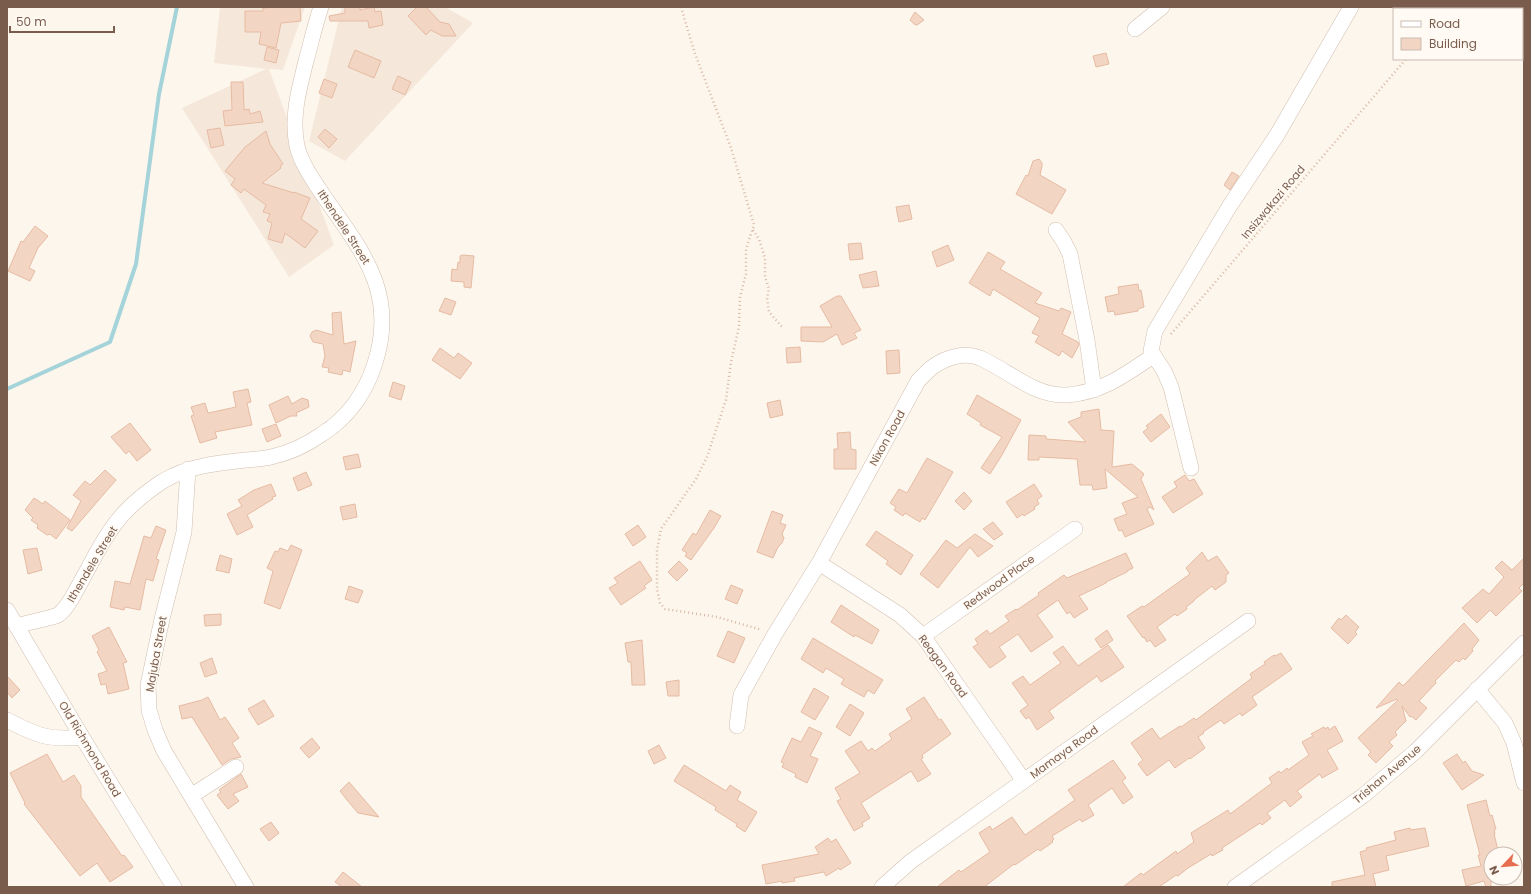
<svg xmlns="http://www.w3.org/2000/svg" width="1531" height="894" font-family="Poppins,sans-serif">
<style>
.residential{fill:#f5e8da}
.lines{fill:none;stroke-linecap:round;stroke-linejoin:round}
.stream{stroke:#a5d3da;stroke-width:4}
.building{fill:#f3d5c3;stroke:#e6bba3}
.minor-casing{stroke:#d1beb0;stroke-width:16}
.path{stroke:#d9b8a5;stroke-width:2.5;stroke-dasharray:1 3;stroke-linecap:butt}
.minor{stroke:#fff;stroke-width:15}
.labels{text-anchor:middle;stroke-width:3;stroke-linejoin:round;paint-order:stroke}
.street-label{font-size:11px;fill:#7a5c4d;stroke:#fffaf3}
</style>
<rect width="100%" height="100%" fill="#fdf6ec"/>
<path class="residential" d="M 220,7 L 305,7 L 283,70 L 269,69 L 334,245 L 289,277 L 182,108 L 266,69 L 214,63 Z
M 342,7 L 445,7 L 473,23 L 345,161 L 309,141 Z"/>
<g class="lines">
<path class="stream" d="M 7,389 L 110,342 L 136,264 L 159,94 L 177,7"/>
</g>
<path class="building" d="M 277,7 L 300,7 L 301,21 L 281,23 L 276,48 L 259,44 L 261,32 L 245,32 L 245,11 L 263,11 L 263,8 Z
M 345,7 L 360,7 L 360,10 L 374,7 L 375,12 L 381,11 L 383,25 L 369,28 L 368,21 L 330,21 L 329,16 L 345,13 Z
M 417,7 L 426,7 L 440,22 L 449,24 L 456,36 L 442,36 L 431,30 L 426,35 L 408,16 Z
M 915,12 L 924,20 L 917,25 L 914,24 L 910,20 Z
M 267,47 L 279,50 L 276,63 L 264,60 Z
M 355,50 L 381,61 L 374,78 L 348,67 Z
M 1106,53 L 1109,64 L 1096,67 L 1093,56 Z
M 398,76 L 411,82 L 405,95 L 392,89 Z
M 324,79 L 337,84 L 332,98 L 319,93 Z
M 231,82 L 243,82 L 244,110 L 249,109 L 250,114 L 260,111 L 263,122 L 225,126 L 223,111 L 232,110 Z
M 220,128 L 224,145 L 211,148 L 207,130 Z
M 325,129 L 337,139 L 329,148 L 318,137 Z
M 266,131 L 270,144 L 283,164 L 280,166 L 281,168 L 262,183 L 294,193 L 294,192 L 310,198 L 301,219 L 318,231 L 305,248 L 285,233 L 282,243 L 268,239 L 272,223 L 267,221 L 270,214 L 263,212 L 266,205 L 244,189 L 241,193 L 231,185 L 235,179 L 225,171 L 245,147 Z
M 1039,159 L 1042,163 L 1042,166 L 1040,175 L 1066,190 L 1052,214 L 1016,194 L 1026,175 L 1028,176 L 1033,161 Z
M 1232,172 L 1239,176 L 1230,190 L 1224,185 Z
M 909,205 L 912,219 L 899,222 L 896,207 Z
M 35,226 L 48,236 L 38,248 L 29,268 L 35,271 L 30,281 L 8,271 L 21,241 L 23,242 Z
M 861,243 L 863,259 L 850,260 L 848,244 Z
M 948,245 L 954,260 L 937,267 L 932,252 Z
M 988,252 L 1005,262 L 1000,269 L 1042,293 L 1035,303 L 1059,311 L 1061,308 L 1071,312 L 1062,334 L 1078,342 L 1079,345 L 1072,358 L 1062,351 L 1059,356 L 1035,342 L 1039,336 L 1032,333 L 1040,318 L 993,289 L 990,296 L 969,283 Z
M 463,255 L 474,256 L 471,288 L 464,287 L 464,282 L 451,281 L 452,269 L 457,270 L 458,262 L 460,263 L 460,256 Z
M 876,271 L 879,286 L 863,288 L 859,275 Z
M 1138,284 L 1139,291 L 1141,290 L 1144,307 L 1138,309 L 1138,311 L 1115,315 L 1114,311 L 1108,312 L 1105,297 L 1119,294 L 1118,287 Z
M 837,296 L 841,296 L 861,330 L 854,333 L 857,338 L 842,345 L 837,334 L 823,342 L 801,341 L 801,327 L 832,327 L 820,306 Z
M 445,298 L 456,302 L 451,315 L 439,311 Z
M 341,312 L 344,344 L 356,341 L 350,372 L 343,370 L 342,375 L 328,372 L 329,368 L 322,367 L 325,356 L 323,344 L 313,342 L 310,336 L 312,332 L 316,330 L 333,335 L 332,313 Z
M 800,347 L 801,362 L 787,363 L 786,348 Z
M 440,348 L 454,358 L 458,353 L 472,363 L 460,379 L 432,360 Z
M 899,350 L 900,373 L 887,374 L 886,351 Z
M 393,382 L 405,386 L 401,400 L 389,396 Z
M 248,389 L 251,402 L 247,403 L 252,425 L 215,432 L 217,438 L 200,443 L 191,416 L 194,415 L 191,407 L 205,403 L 208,413 L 236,407 L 233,392 Z
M 977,395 L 1021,420 L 1002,455 L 990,474 L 981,468 L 1002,437 L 980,425 L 981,423 L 967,414 Z
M 288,396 L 292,404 L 302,398 L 308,400 L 309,407 L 296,413 L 297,416 L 291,416 L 276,423 L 269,405 Z
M 780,400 L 783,415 L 770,418 L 767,403 Z
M 1099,409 L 1101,430 L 1114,431 L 1112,467 L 1132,464 L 1144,474 L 1141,479 L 1154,510 L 1150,507 L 1147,509 L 1154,524 L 1125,537 L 1122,530 L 1119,531 L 1114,519 L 1127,514 L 1122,503 L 1138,497 L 1105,469 L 1107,488 L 1093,490 L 1092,485 L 1080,485 L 1077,459 L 1039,457 L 1039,460 L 1028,460 L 1029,435 L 1046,436 L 1046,439 L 1086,442 L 1068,422 L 1081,417 L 1081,412 Z
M 1161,414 L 1170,427 L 1151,442 L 1143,432 L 1148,428 L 1146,426 Z
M 130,423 L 151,450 L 137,461 L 129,451 L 126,454 L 111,437 Z
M 276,424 L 281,436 L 267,442 L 262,429 Z
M 850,432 L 851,449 L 856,450 L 856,469 L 834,469 L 834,449 L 838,449 L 837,433 Z
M 358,454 L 361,467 L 346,470 L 343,457 Z
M 927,458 L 953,472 L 925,520 L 922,518 L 920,522 L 905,513 L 903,516 L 894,510 L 896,507 L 890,503 L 899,489 L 907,493 Z
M 105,470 L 116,480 L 72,531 L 67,528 L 81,501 L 73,495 L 85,481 L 90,485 Z
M 306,472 L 312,485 L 298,491 L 293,478 Z
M 1185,475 L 1189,481 L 1194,479 L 1203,494 L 1173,513 L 1162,497 L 1177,487 L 1174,482 Z
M 271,484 L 276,496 L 272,497 L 273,499 L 247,515 L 253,527 L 237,535 L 227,514 L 242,506 L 238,500 L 254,490 Z
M 1034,484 L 1042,496 L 1037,500 L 1039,504 L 1034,507 L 1035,509 L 1024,516 L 1023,514 L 1017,518 L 1006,502 Z
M 964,492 L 972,501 L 964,510 L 955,501 Z
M 34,498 L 43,504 L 45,501 L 70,520 L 56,539 L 50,534 L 47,535 L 37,528 L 38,525 L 31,520 L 33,518 L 25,510 Z
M 355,504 L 357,517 L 343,520 L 340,507 Z
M 710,510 L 721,516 L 714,528 L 691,560 L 685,556 L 687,553 L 682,550 L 693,533 L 696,535 Z
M 772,511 L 783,515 L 780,523 L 786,525 L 782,534 L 784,538 L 782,543 L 778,547 L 773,558 L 757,552 Z
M 993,522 L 1003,534 L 994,540 L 983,529 Z
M 638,525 L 646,537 L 633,546 L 625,534 Z
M 156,526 L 166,530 L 156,559 L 159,560 L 153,581 L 146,579 L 140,610 L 125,607 L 124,610 L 110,607 L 115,581 L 130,584 L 144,536 L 151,538 Z
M 876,531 L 913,555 L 901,575 L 886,564 L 888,561 L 866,545 Z
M 975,534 L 993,546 L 978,557 L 970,547 L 938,588 L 920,574 L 946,540 L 957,548 Z
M 291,545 L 302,550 L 280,609 L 264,603 L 273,571 L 267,568 L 275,551 L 278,552 L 280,548 L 288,551 Z
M 37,548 L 42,570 L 28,574 L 23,550 Z
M 1202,552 L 1208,561 L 1217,556 L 1229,573 L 1226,575 L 1226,582 L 1215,590 L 1212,586 L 1194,600 L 1194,601 L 1186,607 L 1187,609 L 1177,616 L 1175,614 L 1157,627 L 1166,640 L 1155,647 L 1150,640 L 1147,642 L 1144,637 L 1143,638 L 1127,616 L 1142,606 L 1144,607 L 1190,574 L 1186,568 Z
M 1126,553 L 1133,568 L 1127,571 L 1127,572 L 1106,582 L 1106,583 L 1079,596 L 1088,609 L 1074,618 L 1070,612 L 1067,614 L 1058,600 L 1037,615 L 1053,637 L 1031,652 L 1018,634 L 999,647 L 1006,657 L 990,668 L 973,647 L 978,644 L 975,639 L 987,630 L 990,634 L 1009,621 L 1005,616 L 1016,609 L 1017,610 L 1039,595 L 1038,593 L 1064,575 L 1067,578 Z
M 220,555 L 232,559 L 229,573 L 216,570 Z
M 1524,558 L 1524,583 L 1519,588 L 1522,591 L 1496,616 L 1490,610 L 1477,623 L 1462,608 L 1483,589 L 1489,594 L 1504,577 L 1495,568 L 1502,561 L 1512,570 Z
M 640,561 L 652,580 L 644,586 L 646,588 L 621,605 L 609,588 L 618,583 L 614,578 Z
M 679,561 L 688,570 L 677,581 L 668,572 Z
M 731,585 L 743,590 L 737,604 L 725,599 Z
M 349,586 L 363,591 L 358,603 L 345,599 Z
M 841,605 L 879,630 L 872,644 L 855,635 L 854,637 L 831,622 Z
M 221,614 L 221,625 L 205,626 L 204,615 Z
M 1346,615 L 1359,627 L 1355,632 L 1357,634 L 1348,644 L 1331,628 L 1339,618 L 1341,620 Z
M 1464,623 L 1479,640 L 1472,649 L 1473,651 L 1465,660 L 1463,658 L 1459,662 L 1456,660 L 1435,681 L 1436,683 L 1419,701 L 1427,708 L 1416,720 L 1411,716 L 1410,717 L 1402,706 L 1406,721 L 1395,732 L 1397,735 L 1389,742 L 1393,746 L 1376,763 L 1368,755 L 1371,752 L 1358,738 L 1398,700 L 1397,699 L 1376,708 L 1399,682 L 1403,686 Z
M 109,627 L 127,662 L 123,663 L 129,689 L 108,694 L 106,684 L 101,685 L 98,674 L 107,671 L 97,652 L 99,650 L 92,636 Z
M 1107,630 L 1113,640 L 1101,648 L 1095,639 Z
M 728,631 L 745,638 L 734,663 L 717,656 Z
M 813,638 L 883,680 L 874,694 L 868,690 L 864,697 L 841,684 L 844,679 L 826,668 L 823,673 L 801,659 Z
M 642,640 L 645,685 L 632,685 L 631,662 L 628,662 L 625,643 Z
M 1108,645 L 1124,667 L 1101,682 L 1097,676 L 1071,695 L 1049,711 L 1054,718 L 1037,730 L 1029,717 L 1026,719 L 1020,711 L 1028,705 L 1012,683 L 1023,676 L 1030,685 L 1061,663 L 1053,653 L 1063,646 L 1078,666 Z
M 1281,653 L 1292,669 L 1252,697 L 1257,705 L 1242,716 L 1240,713 L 1224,724 L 1221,720 L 1203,732 L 1204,733 L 1198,737 L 1205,748 L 1190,759 L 1189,758 L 1175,768 L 1169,760 L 1147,776 L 1138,764 L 1143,760 L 1131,743 L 1152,728 L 1160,739 L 1180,726 L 1181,727 L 1194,718 L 1196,720 L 1252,678 L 1250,674 L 1265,664 L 1264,662 L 1274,655 L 1275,656 Z
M 212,658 L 217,673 L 205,677 L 200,663 Z
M 7,676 L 20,690 L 12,698 L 7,692 Z
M 679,680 L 679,696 L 668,696 L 666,682 Z
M 814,688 L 829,697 L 815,720 L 801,712 Z
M 208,697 L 220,720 L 225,717 L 239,738 L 232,743 L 241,757 L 231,759 L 222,765 L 192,717 L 182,719 L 179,706 L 202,700 Z
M 924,697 L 939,720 L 941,719 L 951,734 L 922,755 L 923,758 L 921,759 L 931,774 L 918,782 L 911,771 L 861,803 L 870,818 L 862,823 L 863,826 L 854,831 L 837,801 L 841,799 L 835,788 L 860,773 L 845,751 L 861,741 L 868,751 L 872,748 L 875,751 L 892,739 L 889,734 L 912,719 L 906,709 Z
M 264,700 L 274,716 L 258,725 L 248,709 Z
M 850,704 L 864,713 L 850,736 L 836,727 Z
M 1335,726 L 1343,741 L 1327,750 L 1338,769 L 1322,778 L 1320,774 L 1297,791 L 1302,797 L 1290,807 L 1285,800 L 1267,813 L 1271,818 L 1262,825 L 1260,823 L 1222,848 L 1223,850 L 1212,856 L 1211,854 L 1188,868 L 1178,876 L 1176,875 L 1159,887 L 1123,887 L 1141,873 L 1143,875 L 1176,851 L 1177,854 L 1194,842 L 1191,833 L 1228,810 L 1230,814 L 1272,783 L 1269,778 L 1279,771 L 1281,773 L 1287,768 L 1288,770 L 1309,755 L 1302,742 L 1313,736 L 1311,734 L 1324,727 L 1325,729 L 1328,727 L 1329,730 Z
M 809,727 L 822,733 L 810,756 L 818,759 L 807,783 L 795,777 L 796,774 L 782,767 L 784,763 L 781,762 L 792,738 L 801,742 Z
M 312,738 L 320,748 L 309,758 L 300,748 Z
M 659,745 L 666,758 L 654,764 L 648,751 Z
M 47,754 L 63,782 L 74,775 L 81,786 L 81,797 L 122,856 L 124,855 L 133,867 L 110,882 L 97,863 L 80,876 L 24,804 L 25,803 L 10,773 Z
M 1457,754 L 1463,763 L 1465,761 L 1472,771 L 1484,775 L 1462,790 L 1443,763 Z
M 1113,760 L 1126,778 L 1122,781 L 1133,797 L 1123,804 L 1112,788 L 1088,805 L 1094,815 L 1082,822 L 1080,819 L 1052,836 L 1054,839 L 1052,841 L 1053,842 L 1040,851 L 1038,849 L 1015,865 L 1014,864 L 984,887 L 937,887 L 959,870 L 961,872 L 990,852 L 979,833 L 990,826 L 992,830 L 1012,817 L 1025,835 L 1075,800 L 1068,790 Z
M 684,765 L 726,791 L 730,785 L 741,792 L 737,800 L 757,812 L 745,832 L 736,826 L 737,824 L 715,810 L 716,807 L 674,781 Z
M 241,774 L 248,787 L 233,794 L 239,801 L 228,809 L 217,795 L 221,792 L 219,790 Z
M 349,782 L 379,817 L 358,813 L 347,800 L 340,791 Z
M 1486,800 L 1490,816 L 1492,815 L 1496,829 L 1494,829 L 1495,834 L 1494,834 L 1499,854 L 1491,854 L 1491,887 L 1486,887 L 1484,881 L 1466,886 L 1462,870 L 1481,866 L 1478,855 L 1480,855 L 1467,805 Z
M 271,822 L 279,833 L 269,841 L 260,829 Z
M 1410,828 L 1410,830 L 1425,828 L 1429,846 L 1386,856 L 1389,870 L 1373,874 L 1376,887 L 1332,887 L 1332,882 L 1365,875 L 1360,852 L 1367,850 L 1366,848 L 1396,840 L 1394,832 Z
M 828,838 L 831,842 L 836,839 L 851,863 L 840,870 L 839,868 L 826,876 L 824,872 L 794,878 L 795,881 L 782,883 L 782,881 L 766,884 L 762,865 L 819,854 L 815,847 Z
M 343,872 L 362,887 L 342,887 L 335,882 Z"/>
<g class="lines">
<g class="minor-casing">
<path id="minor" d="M 1135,29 L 1162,7
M 1056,230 L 1064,242 L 1070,254 L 1087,340 L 1094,390
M 1191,468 L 1171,387 L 1164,371 L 1151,351 L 1155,331 L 1229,207 L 1277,135 L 1351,7
M 188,469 L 184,532 L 162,619 L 148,685 L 149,710 L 155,730 L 164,751 L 246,887
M 819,563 L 900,615 L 923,636 L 1024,781
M 7,610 L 82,737 L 174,887
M 17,626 C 25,623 52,618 58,615 C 67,609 73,596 78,587 C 89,568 98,548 110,531 C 123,511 143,494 163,481 C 188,466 217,463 246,460 C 254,459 263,459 271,457 C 289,453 308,444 322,434 C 348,418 366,392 375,363 C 398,292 361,250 323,195 C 313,180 301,163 297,146 C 291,117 299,89 306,61 C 311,43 315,25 321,7
M 923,636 L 1075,529
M 1477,689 L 1505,723 L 1514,743 L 1524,783
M 7,720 C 36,735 49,741 82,737
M 737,726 L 741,695 L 775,634 L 819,563 L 918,381 C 923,376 928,370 934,366 C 947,357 965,352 980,358 C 1010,371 1034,397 1068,395 C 1103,392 1126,374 1153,356
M 191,796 L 236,767
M 882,887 L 910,862 L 1248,621
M 1235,887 L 1364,795 L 1416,751 L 1524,643"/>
</g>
<path class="path" d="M 681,7 L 694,51 L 731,148 L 754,225 L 746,249 L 746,274 L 740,297 L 739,327 L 731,362 L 726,400 L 707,457 L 696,479 L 661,529 L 657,550 L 657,589 L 660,603 L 665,609 L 717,617 L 762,630
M 1448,9 L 1449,7
M 753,230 L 759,239 L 765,258 L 765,277 L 769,289 L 767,298 L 769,312 L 783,328
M 1171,334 L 1406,59"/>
<use href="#minor" class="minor"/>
</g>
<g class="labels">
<g class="street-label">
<text transform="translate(1273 202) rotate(-50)" y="4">Insizwakazi Road</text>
<text transform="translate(344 227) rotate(57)" y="4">Ithendele Street</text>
<text transform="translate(887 438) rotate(-61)" y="4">Nixon Road</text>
<text transform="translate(92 564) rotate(-59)" y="4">Ithendele Street</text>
<text transform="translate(999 582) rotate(-36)" y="4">Redwood Place</text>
<text transform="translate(156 654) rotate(-80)" y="4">Majuba Street</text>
<text transform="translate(943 666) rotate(54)" y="4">Reagan Road</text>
<text transform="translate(90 749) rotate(59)" y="4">Old Richmond Road</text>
<text transform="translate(1064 752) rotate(-36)" y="4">Mamaya Road</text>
<text transform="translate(1387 774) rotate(-40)" y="4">Trishan Avenue</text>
</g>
</g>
<rect width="1531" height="894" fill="none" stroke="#7a5c4d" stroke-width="16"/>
<rect x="1393" y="8" width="130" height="52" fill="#fffaf3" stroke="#cabbb1"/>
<rect x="1401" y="21" width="20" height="6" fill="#ffffff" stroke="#cabbb1"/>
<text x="1429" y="28" font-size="12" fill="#7a5c4d">Road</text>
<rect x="1401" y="38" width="20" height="12" fill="#f3d5c3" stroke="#cabbb1"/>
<text x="1429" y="48" font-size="12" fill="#7a5c4d">Building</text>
<g transform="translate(1503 866) rotate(244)"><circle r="19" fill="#fffaf3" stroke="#cabbb1"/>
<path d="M0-3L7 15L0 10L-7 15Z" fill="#e76f51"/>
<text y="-6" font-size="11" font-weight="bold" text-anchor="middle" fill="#7a5c4d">N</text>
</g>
<path d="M10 26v6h104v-6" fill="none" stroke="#7a5c4d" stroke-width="2"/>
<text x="16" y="26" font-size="12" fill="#7a5c4d" stroke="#fffaf3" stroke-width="3" paint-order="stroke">50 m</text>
</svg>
